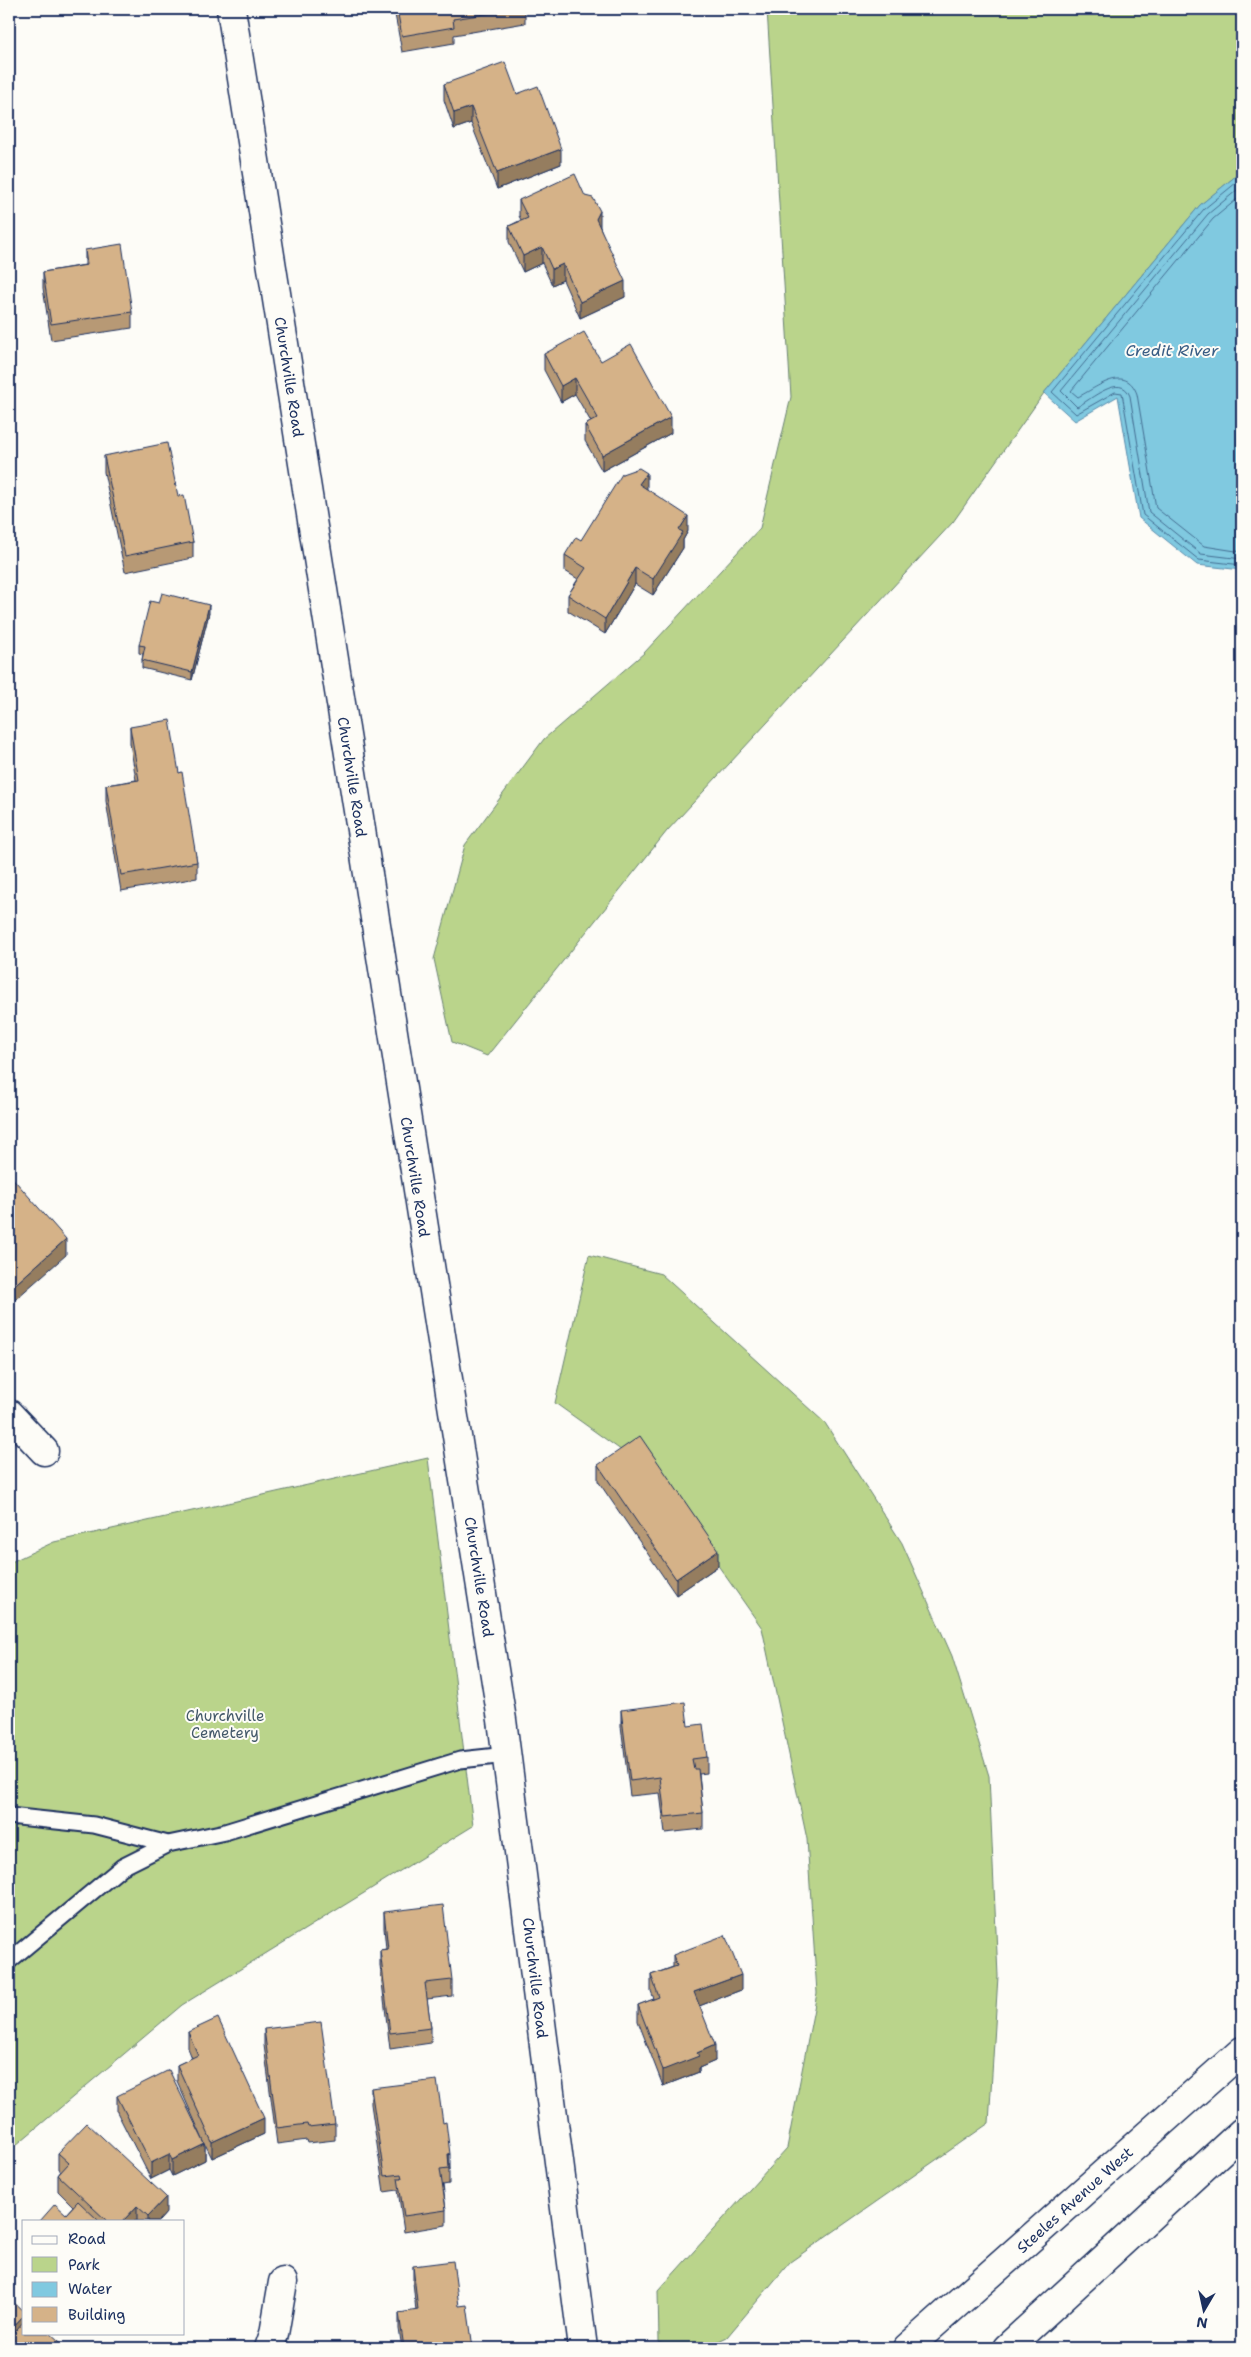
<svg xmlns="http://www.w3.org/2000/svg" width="1251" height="2357" font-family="'Shantell Sans',sans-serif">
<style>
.green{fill:#bad48b;stroke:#6a8274}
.water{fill:#80c9e0;stroke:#588bac}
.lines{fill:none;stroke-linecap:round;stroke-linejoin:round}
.shore{stroke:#436d92;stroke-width:1}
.service-casing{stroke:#1b2f5e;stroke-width:19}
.minor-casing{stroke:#1b2f5e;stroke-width:31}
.tertiary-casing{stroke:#1b2f5e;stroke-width:31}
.secondary-casing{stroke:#1b2f5e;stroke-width:31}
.service{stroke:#fdfcf7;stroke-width:15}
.minor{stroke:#fdfcf7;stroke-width:28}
.tertiary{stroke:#fdfcf7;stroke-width:28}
.secondary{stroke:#fdfcf7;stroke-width:28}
.wall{fill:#b79975;stroke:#1b2f5e}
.shaded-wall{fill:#957d5f;stroke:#1b2f5e}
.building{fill:#d5b288;stroke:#1b2f5e}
.labels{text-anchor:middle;stroke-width:4;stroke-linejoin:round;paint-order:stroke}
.street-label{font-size:15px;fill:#1b2f5e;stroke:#fdfcf7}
.park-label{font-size:15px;fill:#435869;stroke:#fdfcf7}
.water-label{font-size:16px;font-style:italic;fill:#395d85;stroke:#fdfcf7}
</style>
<rect width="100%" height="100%" fill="#fdfcf7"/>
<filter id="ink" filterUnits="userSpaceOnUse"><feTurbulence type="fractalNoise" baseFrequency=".02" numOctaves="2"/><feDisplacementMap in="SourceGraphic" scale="10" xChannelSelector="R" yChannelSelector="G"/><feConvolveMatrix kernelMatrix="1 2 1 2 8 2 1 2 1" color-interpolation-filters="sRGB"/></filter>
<g filter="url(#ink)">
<path class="green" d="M 767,9 L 1242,9 L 1242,171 L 1200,205 L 1044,393 L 953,522 L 667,831 L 487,1056 L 452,1042 L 434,959 L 465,845 L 544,739 L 644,653 L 760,528 L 791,397 Z
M 589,1255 L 661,1274 L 825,1423 L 902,1543 L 952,1656 L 989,1776 L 998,1976 L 989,2123 L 790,2262 L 727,2337 L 704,2348 L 669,2348 L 659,2342 L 658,2291 L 787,2148 L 817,1993 L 807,1839 L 762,1628 L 653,1473 L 555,1403 Z
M 428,1458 L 473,1826 L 182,2005 L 9,2151 L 9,1563 L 54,1542 Z"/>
<path class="water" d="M 1242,171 L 1242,570 L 1197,565 L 1139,518 L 1118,396 L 1075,421 L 1044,393 L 1200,205 Z"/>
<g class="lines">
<path class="shore" d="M 1242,178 L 1204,209 L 1052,392 L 1076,414 L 1115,392 L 1122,393 L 1143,515 L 1199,560 L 1242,565
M 1242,186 L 1208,214 L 1061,391 L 1077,407 C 1090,400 1121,372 1130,396 L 1149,512 L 1201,554 L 1242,559
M 1242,195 L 1213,219 L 1071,391 L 1078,397 C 1096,388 1126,363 1137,394 L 1156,508 L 1204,546 L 1242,552"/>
<g class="service-casing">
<path id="service" d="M 9,1816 L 94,1825 L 168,1844
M 9,1961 L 122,1867 L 168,1844 L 225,1832 L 460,1760 L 507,1755"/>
</g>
<g class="minor-casing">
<path id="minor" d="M 9,1414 L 44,1451
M 269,2348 L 274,2334 L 283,2282"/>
</g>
<g class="tertiary-casing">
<path id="tertiary" d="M 231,9 L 502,1720 L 583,2348"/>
</g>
<g class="secondary-casing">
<path id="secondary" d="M 907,2348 L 1242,2051
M 1007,2348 L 1242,2132"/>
</g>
<use href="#service" class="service"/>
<use href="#minor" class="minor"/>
<use href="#tertiary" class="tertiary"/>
<use href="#secondary" class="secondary"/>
</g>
<path class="wall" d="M 394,9 L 525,9 L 525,23 L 454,35 L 454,43 L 402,52 Z
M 444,84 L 517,94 L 561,164 L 497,189 L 471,123 L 454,129 L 444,100 Z
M 519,200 L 600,227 L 625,297 L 580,318 L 563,280 L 552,285 L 542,263 L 523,272 L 509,242 L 509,226 L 521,220 L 519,216 Z
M 85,250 L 132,312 L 132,328 L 51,340 L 43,288 L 43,272 L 85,265 Z
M 544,354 L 601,361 L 671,433 L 602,471 L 585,441 L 585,425 L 591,422 L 575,394 L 561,402 L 544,370 Z
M 104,456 L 178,496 L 193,542 L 193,558 L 125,572 L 104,472 Z
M 646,489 L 688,531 L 683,540 L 683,548 L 653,595 L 635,584 L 605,634 L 568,611 L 568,595 L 578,579 L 565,571 L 565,555 L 581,540 Z
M 209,613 L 192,680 L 142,668 L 142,660 L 143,654 L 139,653 L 139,645 Z
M 130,727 L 179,773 L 197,862 L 197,878 L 121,891 L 106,801 L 106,785 L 136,780 L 130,743 Z
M 598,1465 L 718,1566 L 676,1595 L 598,1481 Z
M 621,1710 L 688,1726 L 707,1757 L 707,1773 L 699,1774 L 703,1813 L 703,1829 L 665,1833 L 660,1793 L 630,1796 L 621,1726 Z
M 384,1912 L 452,1980 L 452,1996 L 427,1999 L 431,2028 L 431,2043 L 390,2049 L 380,1966 L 380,1950 L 386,1949 L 384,1928 Z
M 673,1955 L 741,1990 L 699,2006 L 715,2061 L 699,2068 L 699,2072 L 663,2086 L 638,2021 L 638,2005 L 654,1999 L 651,1991 L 651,1975 L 673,1967 Z
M 264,2029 L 335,2124 L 335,2140 L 308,2143 L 307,2140 L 277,2144 L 264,2045 Z
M 188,2032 L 264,2134 L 212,2158 L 205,2144 L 205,2160 L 172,2176 L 169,2170 L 151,2179 L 117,2112 L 117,2096 L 205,2144 L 177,2081 L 177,2065 L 192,2058 L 188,2048 Z
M 371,2088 L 443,2123 L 450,2170 L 449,2170 L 449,2184 L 443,2185 L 446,2210 L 446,2225 L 404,2232 L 398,2190 L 384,2192 L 371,2104 Z
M 58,2153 L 166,2213 L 159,2221 L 40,2221 L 66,2214 L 73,2206 L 58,2191 L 58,2175 L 61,2171 L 58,2169 Z
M 413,2266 L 459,2306 L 473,2348 L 402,2348 L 399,2329 L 399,2313 L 416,2311 L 413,2282 Z"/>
<path class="shaded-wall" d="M 471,107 L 471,123 L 454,129 L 454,113 Z
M 561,149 L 561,164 L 497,189 L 497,173 Z
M 600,211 L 600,227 L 596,235 L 596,219 Z
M 542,247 L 542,263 L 523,272 L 523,256 Z
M 563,264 L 563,280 L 552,285 L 552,269 Z
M 625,281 L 625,297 L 580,318 L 580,302 Z
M 575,378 L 575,394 L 561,402 L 561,386 Z
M 671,417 L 671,433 L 602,471 L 602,455 Z
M 647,473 L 647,489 L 639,500 L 639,484 Z
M 688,516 L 688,531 L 683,540 L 683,548 L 653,595 L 653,579 L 679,530 Z
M 635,568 L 635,584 L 605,634 L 605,619 Z
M 209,605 L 209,613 L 192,680 L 192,672 Z
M 66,1239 L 66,1255 L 9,1305 L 9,1290 Z
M 718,1550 L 718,1566 L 676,1595 L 676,1579 Z
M 741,1975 L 741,1990 L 694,2008 L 694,1992 Z
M 715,2045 L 715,2061 L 699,2068 L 699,2072 L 663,2086 L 663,2070 L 697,2053 Z
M 264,2118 L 264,2134 L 212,2158 L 212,2142 Z
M 205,2144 L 205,2160 L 172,2176 L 172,2160 Z
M 169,2154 L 169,2170 L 151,2179 L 151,2163 Z
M 448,2154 L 450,2154 L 450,2170 L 449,2170 Z
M 166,2197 L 166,2213 L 159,2221 L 148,2221 L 148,2216 Z
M 137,2206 L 137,2221 L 123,2221 Z
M 24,2315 L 24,2330 L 9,2347 L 9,2331 Z"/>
<path class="building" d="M 397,9 L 518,9 L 453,19 L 454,27 L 402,36 Z
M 505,62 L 517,94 L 538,86 L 561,149 L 497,173 L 471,107 L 454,113 L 444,84 Z
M 575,174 L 585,196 L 593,198 L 600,211 L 596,219 L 625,281 L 580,302 L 563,264 L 552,269 L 542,247 L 523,256 L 509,226 L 528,218 L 519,200 Z
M 122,244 L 132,312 L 51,324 L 43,272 L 87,265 L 85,250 Z
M 584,332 L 601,361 L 631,344 L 671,417 L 602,455 L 585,425 L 598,418 L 575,378 L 561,386 L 544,354 Z
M 167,443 L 178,496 L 184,495 L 193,542 L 125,556 L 104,456 Z
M 639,468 L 647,473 L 639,484 L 688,516 L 679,530 L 683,532 L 653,579 L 635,568 L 605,619 L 568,595 L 586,568 L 565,555 L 576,537 L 581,540 L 622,474 Z
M 162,593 L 209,605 L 192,672 L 142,660 L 145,646 L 139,645 L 150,601 L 159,603 Z
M 170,720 L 179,773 L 182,772 L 197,862 L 121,875 L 106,785 L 139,780 L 130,727 Z
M 9,1174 L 66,1239 L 9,1290 Z
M 640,1436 L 718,1550 L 676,1579 L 598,1465 Z
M 685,1702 L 688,1726 L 703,1724 L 707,1757 L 692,1759 L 694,1769 L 698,1769 L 703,1813 L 665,1817 L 660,1777 L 630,1781 L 621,1710 Z
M 443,1905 L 452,1980 L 425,1983 L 431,2028 L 390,2033 L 380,1950 L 388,1949 L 384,1912 Z
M 725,1935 L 741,1975 L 694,1992 L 715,2045 L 697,2053 L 699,2056 L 663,2070 L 638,2005 L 659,1997 L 651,1975 L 677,1966 L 673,1955 Z
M 218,2018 L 264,2118 L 212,2142 L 177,2065 L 198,2055 L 188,2032 Z
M 321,2022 L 335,2124 L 308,2127 L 307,2124 L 277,2128 L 264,2029 Z
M 169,2070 L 205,2144 L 172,2160 L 169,2154 L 151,2163 L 117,2096 Z
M 437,2080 L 443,2123 L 446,2122 L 450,2154 L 448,2154 L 449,2168 L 440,2169 L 446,2210 L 404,2216 L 398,2178 L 402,2178 L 401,2174 L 384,2176 L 371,2088 Z
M 87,2123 L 166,2197 L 148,2216 L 137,2206 L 123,2221 L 107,2221 L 58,2175 L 69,2163 L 58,2153 Z
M 78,2201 L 99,2221 L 40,2221 L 55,2204 L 66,2214 Z
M 453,2261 L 459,2306 L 467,2305 L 473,2348 L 404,2348 L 399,2313 L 418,2310 L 413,2266 Z
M 9,2298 L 24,2312 L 24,2315 L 9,2331 Z
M 24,2321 L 24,2333 L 50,2333 L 67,2348 L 9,2348 L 9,2338 Z"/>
</g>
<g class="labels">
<g class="street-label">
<text transform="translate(289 377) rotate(81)" y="5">Churchville Road</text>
<text transform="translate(352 777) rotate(81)" y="5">Churchville Road</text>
<text transform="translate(415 1177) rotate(81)" y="5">Churchville Road</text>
<text transform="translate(479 1577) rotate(81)" y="5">Churchville Road</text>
<text transform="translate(535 1978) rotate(83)" y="5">Churchville Road</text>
<text transform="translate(1075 2200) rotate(-42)" y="5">Steeles Avenue West</text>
</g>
<g class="park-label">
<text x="225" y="1721">Churchville<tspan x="225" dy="17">Cemetery</tspan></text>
</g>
<g class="water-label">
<text x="1172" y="356">Credit River</text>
</g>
</g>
<rect width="1251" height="2357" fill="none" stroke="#fdfcf7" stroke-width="30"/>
<rect x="15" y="15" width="1221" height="2327" fill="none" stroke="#1b2f5e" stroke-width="2" filter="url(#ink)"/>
<rect x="22" y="2220" width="162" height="115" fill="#fdfcf7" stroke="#a3aaba"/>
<rect x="32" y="2236" width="25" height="8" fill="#fdfcf7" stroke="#a3aaba"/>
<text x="68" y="2244" font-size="15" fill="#1b2f5e">Road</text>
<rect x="32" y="2257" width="25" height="15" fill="#bad48b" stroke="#a3aaba"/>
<text x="68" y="2270" font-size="15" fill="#1b2f5e">Park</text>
<rect x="32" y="2282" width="25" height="15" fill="#80c9e0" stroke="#a3aaba"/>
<text x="68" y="2294" font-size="15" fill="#1b2f5e">Water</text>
<rect x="32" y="2307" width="25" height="15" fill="#d5b288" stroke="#a3aaba"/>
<text x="68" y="2320" font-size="15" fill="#1b2f5e">Building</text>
<g transform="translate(1204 2310) rotate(189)" stroke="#fdfcf7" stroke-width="4" paint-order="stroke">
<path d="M0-4L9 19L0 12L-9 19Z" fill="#1b2f5e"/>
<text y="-8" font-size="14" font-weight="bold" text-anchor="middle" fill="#1b2f5e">N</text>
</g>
</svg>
